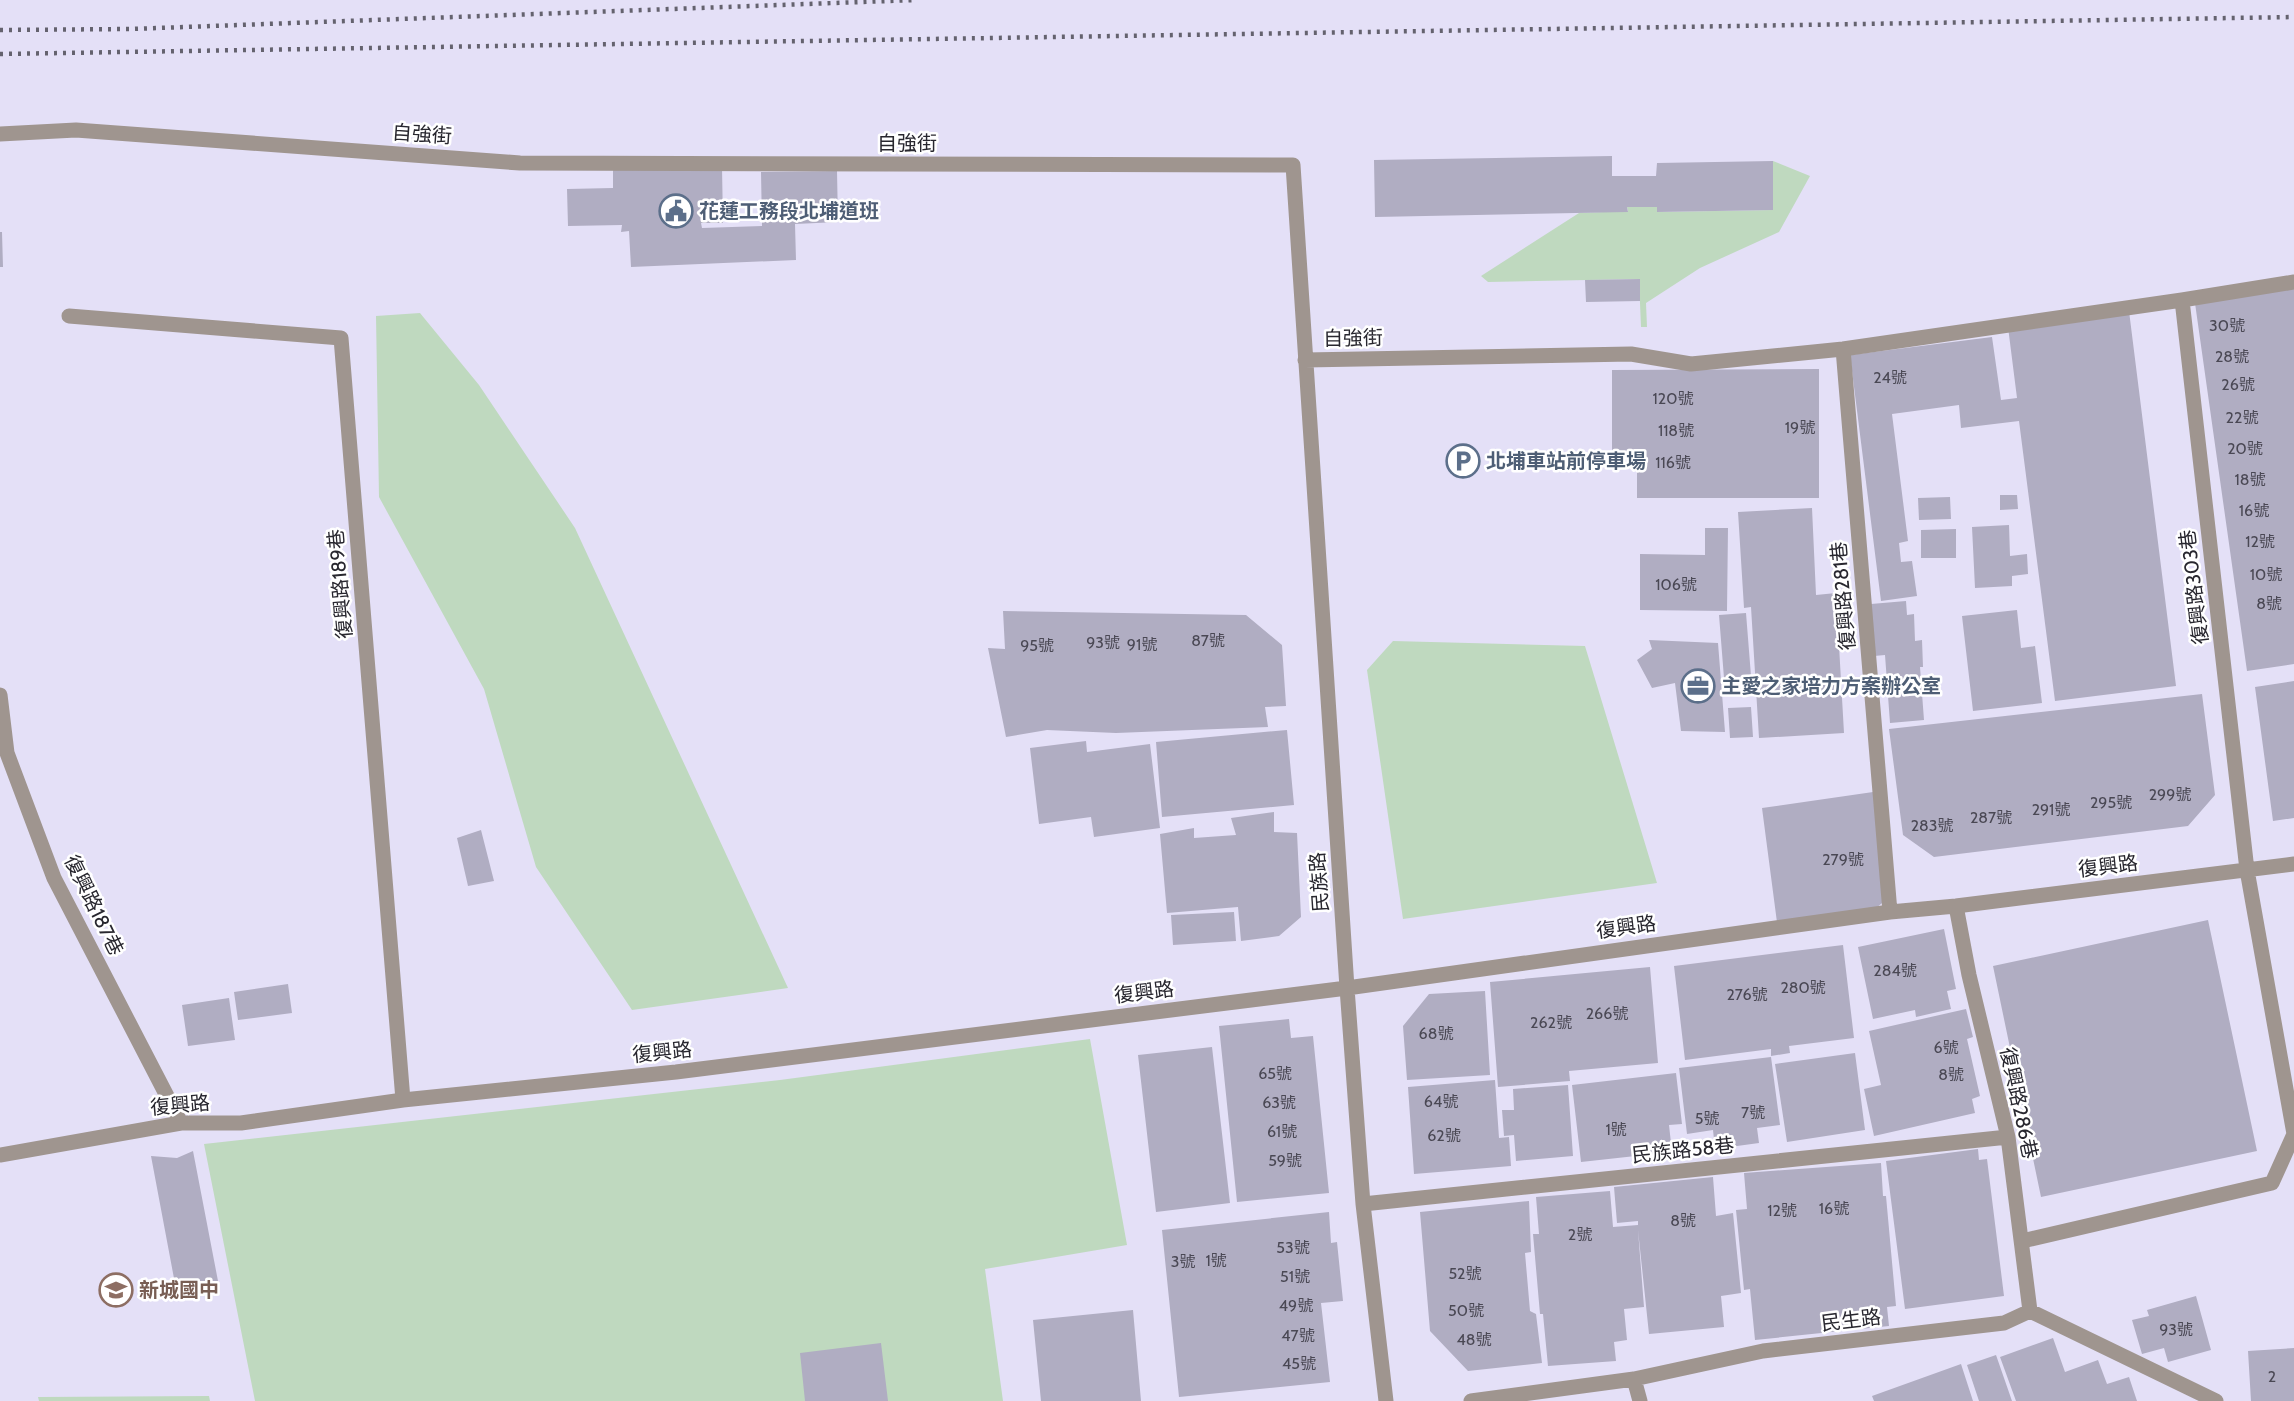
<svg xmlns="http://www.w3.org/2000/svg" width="2294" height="1401" font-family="Cabin,'Noto Sans TC',sans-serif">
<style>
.green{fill:#bfd9bf}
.building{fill:#b0adc2}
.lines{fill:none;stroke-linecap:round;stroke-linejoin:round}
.minor{stroke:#9f958f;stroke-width:15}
.rail{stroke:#64626e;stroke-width:4.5;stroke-dasharray:3 6;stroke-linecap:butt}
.labels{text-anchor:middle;stroke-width:5;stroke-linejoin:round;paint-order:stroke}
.number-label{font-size:16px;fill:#4a4854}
.street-label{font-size:20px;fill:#28272f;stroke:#fff}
.service-label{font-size:20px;font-weight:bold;fill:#4e5e75;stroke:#fff;text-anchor:start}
.education-label{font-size:20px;font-weight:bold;fill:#785e54;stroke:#fff;text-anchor:start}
</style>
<rect width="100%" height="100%" fill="#e4e0f7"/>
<path class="green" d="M 1773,161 L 1810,176 L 1779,232 L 1700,268 L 1646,303 L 1647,327 L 1641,327 L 1639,279 L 1488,282 L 1481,276 L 1579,213 L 1628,211 L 1627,207 L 1657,207 L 1658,212 L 1773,210 Z
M 420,313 L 479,385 L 575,528 L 788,988 L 632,1010 L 536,867 L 484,689 L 379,497 L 376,316 Z
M 1393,641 L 1585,646 L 1657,883 L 1403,919 L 1367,670 Z
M 1090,1039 L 1127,1245 L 985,1269 L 1003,1401 L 255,1401 L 204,1144 L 780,1080 Z
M 209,1396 L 210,1401 L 39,1401 L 38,1397 Z"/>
<path class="building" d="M 1612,156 L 1612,176 L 1656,176 L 1657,163 L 1773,161 L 1773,210 L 1657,212 L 1657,207 L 1627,207 L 1628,212 L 1375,217 L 1374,160 Z
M 722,167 L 723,223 L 701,223 L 702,228 L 762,226 L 761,172 L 837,171 L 838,222 L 795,224 L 796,260 L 631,267 L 629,231 L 621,232 L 622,225 L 568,226 L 567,189 L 613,188 L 613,169 Z
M 0,232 L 2,232 L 3,267 L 0,267 Z
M 1640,279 L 1640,301 L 1586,302 L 1585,280 Z
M 2294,281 L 2294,664 L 2247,671 L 2194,296 Z
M 2129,311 L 2176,686 L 2055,701 L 2019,421 L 1961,428 L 1959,405 L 1892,414 L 1908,541 L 1899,543 L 1901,562 L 1912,561 L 1917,596 L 1881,601 L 1850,355 L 1992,337 L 2001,400 L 2017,398 L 2008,327 Z
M 1819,369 L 1819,498 L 1637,498 L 1637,457 L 1612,457 L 1612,370 Z
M 2000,495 L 2017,495 L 2018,509 L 2000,510 Z
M 1950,497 L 1951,519 L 1919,520 L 1918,498 Z
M 1812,508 L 1816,595 L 1836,593 L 1844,733 L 1759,738 L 1751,607 L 1744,608 L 1738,512 Z
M 2009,525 L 2010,556 L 2027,554 L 2028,574 L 2012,576 L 2012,586 L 1975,588 L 1972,527 Z
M 1705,528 L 1728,528 L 1727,611 L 1640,610 L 1640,554 L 1705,555 Z
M 1956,529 L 1956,558 L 1921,558 L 1921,530 Z
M 1906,601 L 1907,615 L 1914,614 L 1915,641 L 1922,640 L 1923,667 L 1920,667 L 1924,720 L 1890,723 L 1885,655 L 1874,656 L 1871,604 Z
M 2017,610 L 2021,648 L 2035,646 L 2042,703 L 1973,711 L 1962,616 Z
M 1003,611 L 1246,615 L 1282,645 L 1286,706 L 1265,707 L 1268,727 L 1116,733 L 1047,730 L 1006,737 L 988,648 L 1005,649 Z
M 1746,613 L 1751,676 L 1724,678 L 1719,615 Z
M 1649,640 L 1718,643 L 1725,732 L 1681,731 L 1675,683 L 1652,688 L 1637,660 L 1652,649 Z
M 2294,681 L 2294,818 L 2273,821 L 2255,687 Z
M 2202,694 L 2215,795 L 2188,826 L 1934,857 L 1903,835 L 1889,729 Z
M 1751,707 L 1753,737 L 1730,738 L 1728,708 Z
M 1287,730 L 1294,805 L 1162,817 L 1156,742 Z
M 1086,741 L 1087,752 L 1150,744 L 1160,828 L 1094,837 L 1091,817 L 1039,824 L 1030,748 Z
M 1880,791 L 1894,893 L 1863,919 L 1778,930 L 1762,808 Z
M 1274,812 L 1274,832 L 1297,833 L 1301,917 L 1279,936 L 1241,941 L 1238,907 L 1167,913 L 1160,834 L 1194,828 L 1194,838 L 1236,835 L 1231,818 Z
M 481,830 L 494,881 L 468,886 L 457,838 Z
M 1234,912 L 1236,941 L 1173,945 L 1171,915 Z
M 2208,920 L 2257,1151 L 2041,1197 L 1993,966 Z
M 1944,929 L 1956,989 L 1947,991 L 1951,1009 L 1916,1017 L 1915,1010 L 1873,1019 L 1858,947 Z
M 1843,945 L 1854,1038 L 1789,1046 L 1790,1053 L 1771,1056 L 1771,1049 L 1685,1060 L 1674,966 Z
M 1650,967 L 1658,1063 L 1569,1071 L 1570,1081 L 1498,1087 L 1490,982 Z
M 288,984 L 292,1013 L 238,1020 L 234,992 Z
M 1485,991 L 1490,1075 L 1407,1080 L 1403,1026 L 1429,994 Z
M 229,998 L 235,1040 L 188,1046 L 182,1005 Z
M 1966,1009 L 1973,1037 L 1967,1039 L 1980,1096 L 1972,1099 L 1975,1113 L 1874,1136 L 1864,1089 L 1881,1085 L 1869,1031 Z
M 1289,1019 L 1291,1038 L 1313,1036 L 1329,1193 L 1237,1202 L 1219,1026 Z
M 1212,1047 L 1230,1203 L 1156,1212 L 1138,1055 Z
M 1855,1053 L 1865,1130 L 1787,1142 L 1775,1064 Z
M 1771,1057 L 1780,1125 L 1757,1128 L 1759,1143 L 1715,1149 L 1713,1130 L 1687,1134 L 1679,1068 Z
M 1676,1073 L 1682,1124 L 1669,1125 L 1672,1152 L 1581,1162 L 1572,1085 Z
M 1495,1080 L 1499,1138 L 1509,1137 L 1511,1166 L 1414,1174 L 1408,1087 Z
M 1568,1085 L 1573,1156 L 1516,1161 L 1514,1135 L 1504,1136 L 1502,1110 L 1514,1110 L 1513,1089 Z
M 1978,1149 L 1979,1160 L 1987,1159 L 2004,1296 L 1905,1309 L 1886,1161 Z
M 193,1151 L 218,1281 L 176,1289 L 151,1156 L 177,1158 Z
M 1881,1163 L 1883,1196 L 1886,1196 L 1896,1306 L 1887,1307 L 1889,1326 L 1755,1340 L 1750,1289 L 1744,1290 L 1736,1210 L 1747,1209 L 1744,1173 Z
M 1713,1177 L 1716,1216 L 1733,1213 L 1741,1293 L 1721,1296 L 1724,1327 L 1649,1334 L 1638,1230 L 1644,1307 L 1624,1309 L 1627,1340 L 1614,1342 L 1616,1361 L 1548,1366 L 1543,1314 L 1540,1314 L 1533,1234 L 1539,1234 L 1536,1197 L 1610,1191 L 1613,1227 L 1638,1225 L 1638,1221 L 1617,1223 L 1614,1187 Z
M 1529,1201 L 1531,1252 L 1525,1253 L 1530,1311 L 1536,1314 L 1542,1363 L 1468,1371 L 1430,1331 L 1420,1212 Z
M 1329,1212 L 1331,1243 L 1337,1242 L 1343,1301 L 1321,1303 L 1330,1382 L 1179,1397 L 1162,1230 Z
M 2196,1296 L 2211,1350 L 2168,1362 L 2164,1348 L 2142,1354 L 2132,1320 L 2149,1316 L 2147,1310 Z
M 1133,1310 L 1141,1401 L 1041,1401 L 1033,1320 Z
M 2053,1338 L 2065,1372 L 2098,1360 L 2107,1384 L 2129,1377 L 2137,1401 L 2016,1401 L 2000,1357 Z
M 881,1343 L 888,1401 L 805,1401 L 800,1353 Z
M 2294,1348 L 2294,1401 L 2251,1401 L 2248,1351 Z
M 1996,1355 L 2012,1401 L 1979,1401 L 1967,1365 Z
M 1961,1364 L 1973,1401 L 1874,1401 L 1872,1396 Z"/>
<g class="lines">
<path class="minor" d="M 0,134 L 76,130 L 520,163 L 1293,165 L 1347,988 L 1363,1204 L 1386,1401
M 2182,300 L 2247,870 L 2294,1134
M 69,316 L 341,338 L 403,1100
M 1843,349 L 1890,912
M 1305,360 L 1631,354 L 1691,364 L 1843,349 L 2182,300 L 2294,282
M 0,695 L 7,753 L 54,878 L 181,1123
M 1956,906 L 1969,975 L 2008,1137 L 2030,1311
M 0,1155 L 181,1123 L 241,1123 L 403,1100 L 676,1072 L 1347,988 L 1890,912 L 1956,906 L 2294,864
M 1363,1204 L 2008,1137
M 2022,1241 L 2272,1183 L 2294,1134
M 1634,1379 L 1640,1401
M 1471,1401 L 1634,1379 L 1763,1351 L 2004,1323 L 2030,1311 L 2216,1401"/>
<path class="rail" d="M 0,30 L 131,29 L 915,0
M 0,54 L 2294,17"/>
</g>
<defs>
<g id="civic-ring" transform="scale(1.725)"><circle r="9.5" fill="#fff" stroke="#5c6f8a" stroke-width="1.5"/><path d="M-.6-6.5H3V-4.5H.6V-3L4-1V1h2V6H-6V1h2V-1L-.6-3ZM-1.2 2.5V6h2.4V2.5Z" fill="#5c6f8a"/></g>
<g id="parking-ring" transform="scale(1.725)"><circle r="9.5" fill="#fff" stroke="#5c6f8a" stroke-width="1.5"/><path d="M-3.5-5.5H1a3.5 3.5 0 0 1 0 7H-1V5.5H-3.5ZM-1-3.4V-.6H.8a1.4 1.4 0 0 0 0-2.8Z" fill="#5c6f8a"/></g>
<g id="office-ring" transform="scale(1.725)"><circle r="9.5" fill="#fff" stroke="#5c6f8a" stroke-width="1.5"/><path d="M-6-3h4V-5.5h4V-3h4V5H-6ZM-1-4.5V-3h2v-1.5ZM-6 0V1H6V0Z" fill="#5c6f8a"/></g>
<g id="school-ring" transform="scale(1.725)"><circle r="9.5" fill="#fff" stroke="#8d6e63" stroke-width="1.5"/><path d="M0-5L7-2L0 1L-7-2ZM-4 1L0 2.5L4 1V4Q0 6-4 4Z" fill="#8d6e63"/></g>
</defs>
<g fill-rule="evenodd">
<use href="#civic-ring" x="676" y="211"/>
<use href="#parking-ring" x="1463" y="461"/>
<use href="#office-ring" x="1698" y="686"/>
<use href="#school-ring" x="116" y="1290"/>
</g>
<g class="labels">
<g class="number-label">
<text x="2227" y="331">30號</text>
<text x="2232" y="362">28號</text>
<text x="1890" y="383">24號</text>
<text x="2238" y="390">26號</text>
<text x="1673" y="404">120號</text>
<text x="2242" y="423">22號</text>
<text x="1800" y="433">19號</text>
<text x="1676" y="436">118號</text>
<text x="2245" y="454">20號</text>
<text x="1673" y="468">116號</text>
<text x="2250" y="485">18號</text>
<text x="2254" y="516">16號</text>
<text x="2260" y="547">12號</text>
<text x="2266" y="580">10號</text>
<text x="1676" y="590">106號</text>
<text x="2269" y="609">8號</text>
<text x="1208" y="646">87號</text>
<text x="1103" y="648">93號</text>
<text x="1142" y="650">91號</text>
<text x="1037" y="651">95號</text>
<text x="2170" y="800">299號</text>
<text x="2111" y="808">295號</text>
<text x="2051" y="815">291號</text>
<text x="1991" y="823">287號</text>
<text x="1932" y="831">283號</text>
<text x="1843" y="865">279號</text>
<text x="1895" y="976">284號</text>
<text x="1803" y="993">280號</text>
<text x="1747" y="1000">276號</text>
<text x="1607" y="1019">266號</text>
<text x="1551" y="1028">262號</text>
<text x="1436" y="1039">68號</text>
<text x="1946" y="1053">6號</text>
<text x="1275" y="1079">65號</text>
<text x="1951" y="1080">8號</text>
<text x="1441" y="1107">64號</text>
<text x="1279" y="1108">63號</text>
<text x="1753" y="1118">7號</text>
<text x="1707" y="1124">5號</text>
<text x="1616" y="1135">1號</text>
<text x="1282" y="1137">61號</text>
<text x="1444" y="1141">62號</text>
<text x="1285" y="1166">59號</text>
<text x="1834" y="1214">16號</text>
<text x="1782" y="1216">12號</text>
<text x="1683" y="1226">8號</text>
<text x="1580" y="1240">2號</text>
<text x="1293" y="1253">53號</text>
<text x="1216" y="1266">1號</text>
<text x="1183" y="1267">3號</text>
<text x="1465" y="1279">52號</text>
<text x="1295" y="1282">51號</text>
<text x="1296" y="1311">49號</text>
<text x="1466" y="1316">50號</text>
<text x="2176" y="1335">93號</text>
<text x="1298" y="1341">47號</text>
<text x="1474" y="1345">48號</text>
<text x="1299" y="1369">45號</text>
<text x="2272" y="1382">2</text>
</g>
<g class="street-label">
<text transform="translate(422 134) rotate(4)" y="7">自強街</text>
<text x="907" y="150">自強街</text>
<text transform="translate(1353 338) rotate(-1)" y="7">自強街</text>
<text transform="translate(340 584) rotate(-95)" y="7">復興路189巷</text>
<text transform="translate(2194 587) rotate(-97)" y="7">復興路303巷</text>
<text transform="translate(1843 596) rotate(-95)" y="7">復興路281巷</text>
<text transform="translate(2108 866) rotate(-7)" y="7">復興路</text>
<text transform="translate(1319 882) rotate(-94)" y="7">民族路</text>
<text transform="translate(94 905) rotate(64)" y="7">復興路187巷</text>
<text transform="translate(1626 927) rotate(-8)" y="7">復興路</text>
<text transform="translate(1144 992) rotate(-7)" y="7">復興路</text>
<text transform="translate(662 1052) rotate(-6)" y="7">復興路</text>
<text transform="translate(2019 1103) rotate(78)" y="7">復興路286巷</text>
<text transform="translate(180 1105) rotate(-5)" y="7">復興路</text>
<text transform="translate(1683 1150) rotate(-6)" y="7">民族路58巷</text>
<text transform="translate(1851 1320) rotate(-7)" y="7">民生路</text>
</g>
<g class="service-label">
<text x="699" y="218">花蓮工務段北埔道班</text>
<text x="1486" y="468">北埔車站前停車場</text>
<text x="1721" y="693">主愛之家培力方案辦公室</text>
</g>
<g class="education-label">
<text x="139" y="1297">新城國中</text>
</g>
</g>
</svg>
